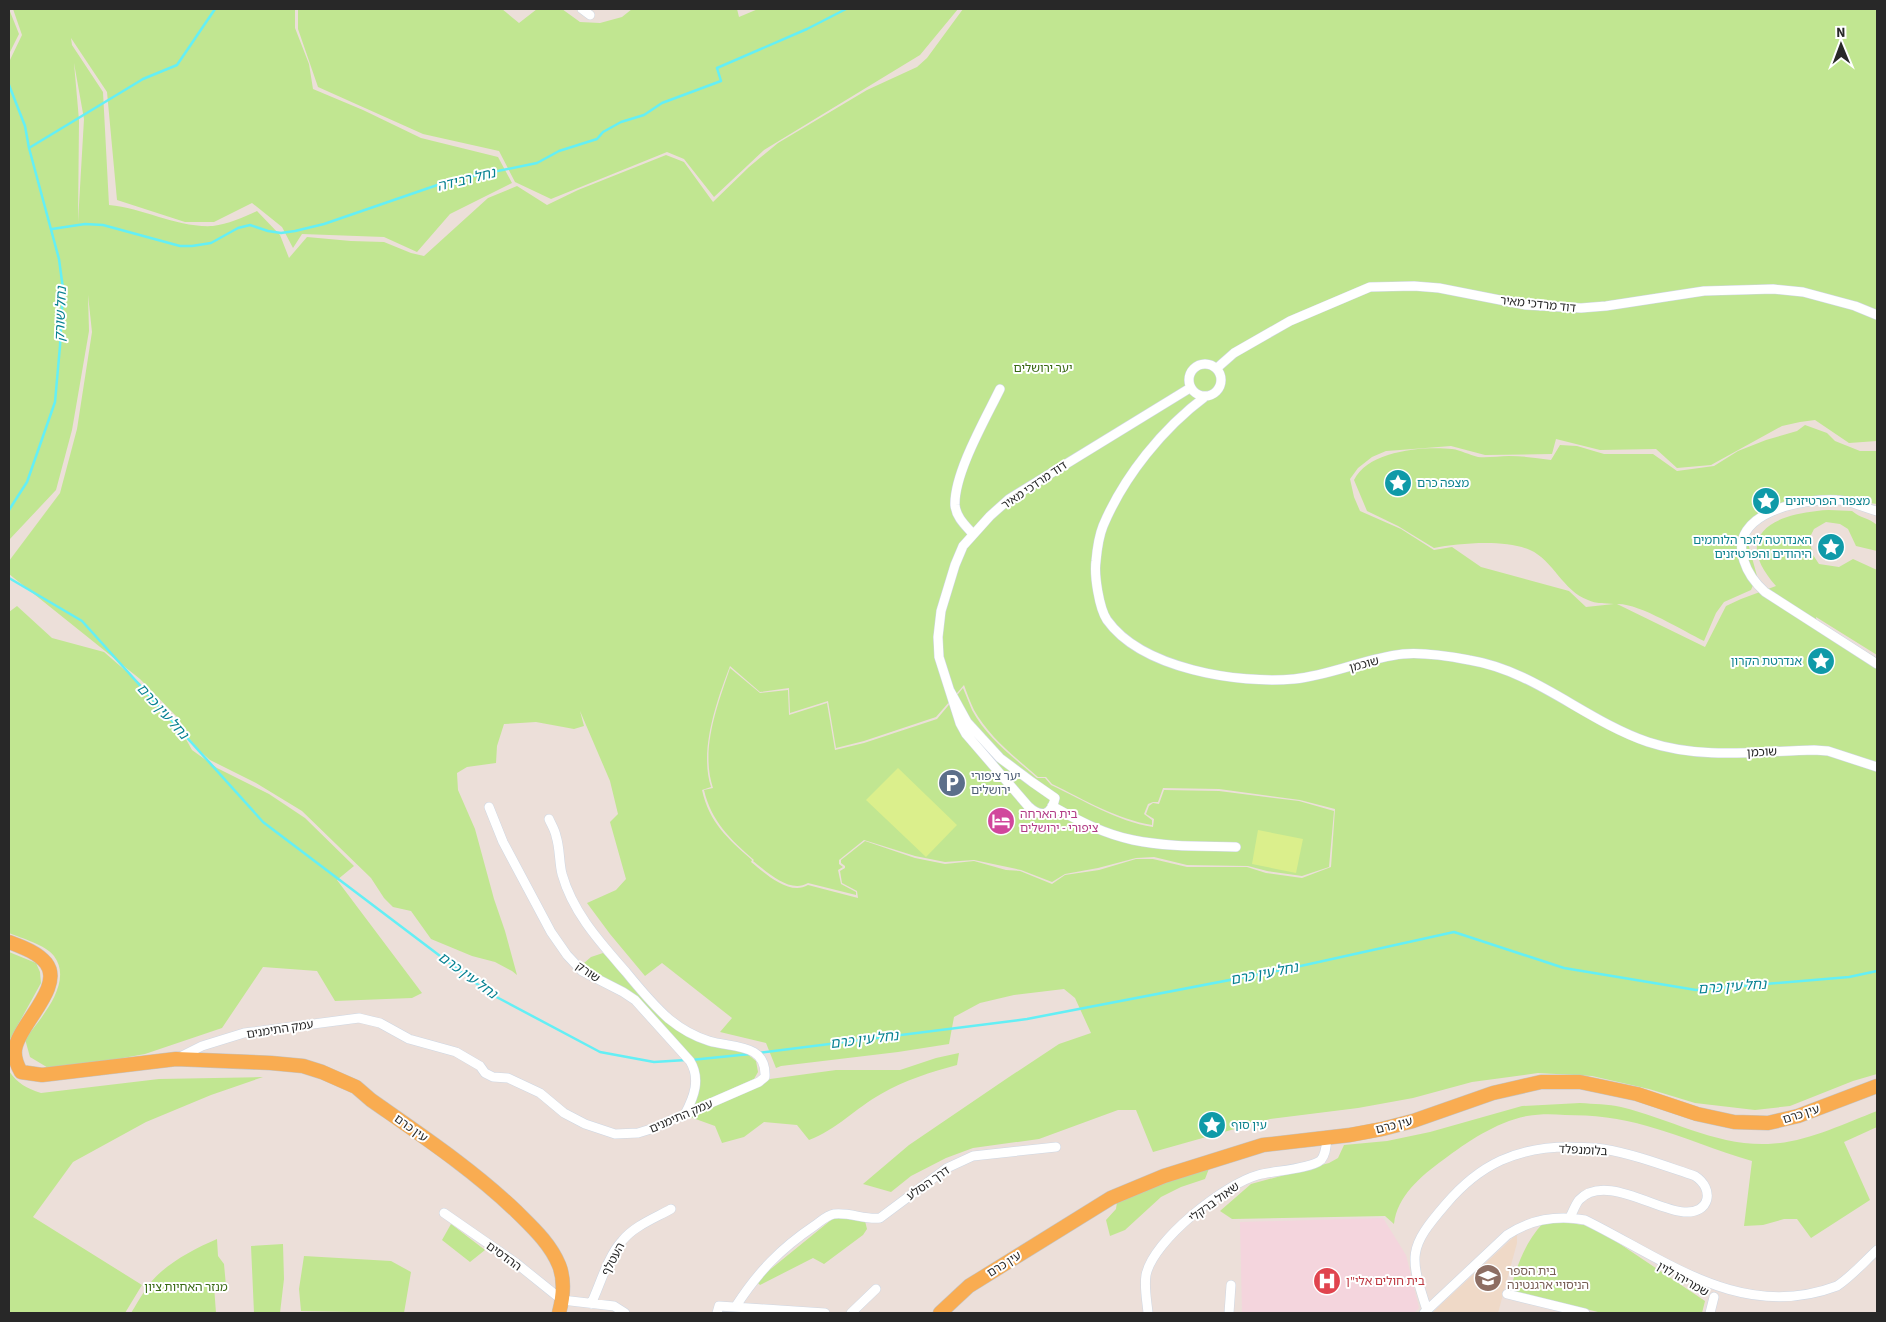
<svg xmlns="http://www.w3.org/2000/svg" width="1886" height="1322" font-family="'Source Sans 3','Noto Sans Hebrew',sans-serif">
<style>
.education{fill:#efd9c7}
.medical{fill:#f4d5dd}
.green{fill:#c1e691;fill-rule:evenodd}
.pitch{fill:#dbef8c}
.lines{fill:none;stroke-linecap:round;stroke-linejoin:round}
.stream{stroke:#64eff5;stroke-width:2.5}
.street-casing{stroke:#ced7e3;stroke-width:10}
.primary-casing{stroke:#c3c3c3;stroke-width:15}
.street{stroke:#fff;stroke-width:9}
.primary{stroke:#f9ac51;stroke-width:14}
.labels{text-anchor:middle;stroke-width:4;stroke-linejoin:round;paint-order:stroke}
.street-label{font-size:12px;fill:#282828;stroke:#fff}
.park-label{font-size:12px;fill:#396915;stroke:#fff}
.culture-label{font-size:12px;fill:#0d838f;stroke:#fff;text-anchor:start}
.service-label{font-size:12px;fill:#4e5e75;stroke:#fff;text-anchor:start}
.hotel-label{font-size:12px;fill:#b23c85;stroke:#fff;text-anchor:start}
.education-label{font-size:12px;fill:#785e54;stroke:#fff;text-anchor:start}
.health-label{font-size:12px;fill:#be3a42;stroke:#fff;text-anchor:start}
.water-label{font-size:14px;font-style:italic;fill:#068191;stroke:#fff}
</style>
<rect width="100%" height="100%" fill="#ecdfd9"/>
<path class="education" d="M 1517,1234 L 1517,1243 L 1498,1313 L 1432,1313 Z"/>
<path class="medical" d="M 1383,1218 L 1406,1255 L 1419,1308 L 1414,1313 L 1242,1313 L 1240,1222 Z"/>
<path class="green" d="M 9,9 L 19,34 L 9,54 Z
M 13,9 L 295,9 L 295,28 L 309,64 L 313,89 L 363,110 L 421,138 L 498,157 L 512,183 L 450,214 L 417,252 L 384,237 L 302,234 L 293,248 L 282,227 L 252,203 L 214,222 L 185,222 L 117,200 L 107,92 L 71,38 L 72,45 L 103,92 L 109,205 C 144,208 177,228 213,226 C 228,224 244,217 257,211 L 280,235 L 289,258 L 307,237 L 351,241 L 384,242 L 411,253 L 424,256 L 488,198 L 517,186 L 547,205 L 578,190 L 666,155 L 684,162 L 713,202 L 749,167 L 778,143 L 867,90 L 917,67 L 927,58 L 963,9 L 1877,9 L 1877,441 L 1849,443 L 1815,420 L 1800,422 L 1782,426 L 1711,465 L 1677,468 L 1656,449 L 1600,450 L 1556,439 L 1552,454 L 1485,455 L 1451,446 L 1400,450 L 1386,451 L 1372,457 L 1358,468 L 1350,479 L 1354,497 L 1360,511 L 1401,529 L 1434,550 L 1452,547 L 1481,567 L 1569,591 L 1586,607 L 1614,604 C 1605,603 1596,604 1588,600 C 1563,591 1553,560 1530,550 C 1506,539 1459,543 1434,548 L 1398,526 L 1367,511 L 1354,480 C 1368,451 1422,446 1452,449 C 1461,450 1469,455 1478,457 C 1488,458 1499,456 1509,456 C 1523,456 1537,458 1551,460 L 1560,445 L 1577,446 L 1604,454 L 1653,454 L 1677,471 L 1714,466 L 1738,451 L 1766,440 L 1797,431 L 1805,425 L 1827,433 L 1835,441 L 1860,451 L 1877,451 L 1877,504 L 1856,501 L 1803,504 L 1753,521 L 1748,543 L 1757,576 L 1751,590 L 1724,602 L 1716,613 L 1704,641 C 1683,631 1639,603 1617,604 L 1705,647 L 1726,606 L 1741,599 L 1776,586 C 1734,539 1767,516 1817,511 C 1828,509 1841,511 1852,511 C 1860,518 1869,518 1877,525 L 1877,551 L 1856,546 L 1848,529 L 1840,524 L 1826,522 L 1814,529 L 1809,539 L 1813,555 L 1819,564 L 1839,567 L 1853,559 L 1877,570 L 1877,655 L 1816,617 L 1817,623 L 1877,658 L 1877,1074 L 1853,1081 L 1790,1106 L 1755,1110 L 1695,1103 L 1649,1089 L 1592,1076 L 1538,1073 L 1472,1082 L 1413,1098 L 1358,1108 L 1270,1119 L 1153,1152 L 1136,1110 L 1118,1110 L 1039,1139 L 973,1148 L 946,1158 L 911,1176 L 891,1192 L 863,1184 L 909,1145 L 1009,1077 L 1059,1044 L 1091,1033 L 1075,998 L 1064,989 L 1014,995 L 980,1003 L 954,1017 L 949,1044 L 898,1052 L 781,1066 L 776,1068 L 766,1043 L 720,1032 L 732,1018 L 662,963 L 645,976 L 610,934 L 587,903 L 616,890 L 626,879 L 610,822 L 618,814 L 610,781 L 580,711 L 584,726 L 574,729 L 536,722 L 504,724 L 497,746 L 496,763 L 467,767 L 457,773 L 458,790 L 475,829 L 494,899 L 505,931 L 517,975 L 512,971 L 495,962 L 472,956 L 431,939 L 411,911 L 393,907 L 384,898 L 371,878 L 302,811 L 256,783 L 210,760 L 199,750 L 188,737 L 179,719 L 140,679 L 9,574 L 9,561 L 60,493 L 77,429 L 92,332 L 88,295 L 89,331 L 72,430 L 56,490 L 9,540 L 9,62 L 22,35 ZM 74,63 L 84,119 L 78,222 L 79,120 ZM 730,666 L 760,692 L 789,688 L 790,713 L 828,701 L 836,748 L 864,741 L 936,717 L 964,685 C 967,693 970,702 974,710 C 989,737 1015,757 1038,777 L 1046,777 L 1052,784 C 1085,800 1116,819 1152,825 L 1152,820 L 1144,814 L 1148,804 L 1153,802 L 1158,802 L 1163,788 L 1219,789 L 1300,800 L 1335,809 L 1331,867 L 1302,878 L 1266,873 L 1247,867 L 1187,867 L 1153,859 L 1136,859 L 1099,870 L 1065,875 L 1052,884 L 1020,871 L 1006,870 L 974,861 L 945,864 L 915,858 L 865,841 L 841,860 L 841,863 L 845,866 L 845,868 L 840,871 L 842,883 L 857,891 L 858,898 L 808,885 C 789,896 765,873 751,862 L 752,860 C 728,839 709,822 702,790 L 711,787 C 699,750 717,700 730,666 Z
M 298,9 L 502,9 L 519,23 L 537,9 L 562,9 L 580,22 L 600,23 L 622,17 L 632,9 L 737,9 L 739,17 L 758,9 L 958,9 L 920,55 L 764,150 L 714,197 L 684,159 L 667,152 L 551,199 L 515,182 L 499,151 L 423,134 L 318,87 L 298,29 Z
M 17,606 L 52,638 L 104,652 L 142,685 L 178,725 L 192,750 L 217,768 L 269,794 L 305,818 L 354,866 L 337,880 L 422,993 L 412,998 L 335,1001 L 317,971 L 263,967 L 222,1028 L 145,1054 L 85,1065 L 50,1069 L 30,1057 L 25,1039 C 40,1019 74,983 54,956 C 46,945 21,938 9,933 L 9,612 Z
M 730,668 L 760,693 L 788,690 L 789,715 L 827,703 L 835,750 L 864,743 L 937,719 L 963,688 C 966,695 969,703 972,710 C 987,738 1014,758 1037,778 L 1045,778 L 1051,785 C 1085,801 1116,821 1153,827 L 1154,819 L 1146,814 L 1149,806 L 1153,803 L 1159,804 L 1164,790 L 1219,791 L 1299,801 L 1334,811 L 1329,867 L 1302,876 L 1267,871 L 1248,866 L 1187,865 L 1154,857 L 1136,858 L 1098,868 L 1065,874 L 1052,882 L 1021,870 L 974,860 L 945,862 L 915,856 L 864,840 L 839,860 L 839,864 L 843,867 L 838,870 L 841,884 L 856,892 L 856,895 L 808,883 C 790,894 767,872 753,861 L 754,860 C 731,840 711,821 704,790 L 713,788 C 700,749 718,704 730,668 Z
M 9,952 L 36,963 L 40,972 L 41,983 L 9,1041 Z
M 603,953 L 674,1027 L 701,1043 L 746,1053 L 756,1061 L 758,1072 L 754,1079 L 694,1106 C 699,1088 702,1077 694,1059 L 635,997 L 591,971 L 584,963 L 591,957 Z
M 959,1053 L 957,1065 C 931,1072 905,1080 881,1094 C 856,1108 836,1130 809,1140 L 797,1125 L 764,1122 L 744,1137 L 722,1143 L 715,1126 L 690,1117 L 770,1079 L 836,1070 L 900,1070 L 936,1058 Z
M 9,1071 C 18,1084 26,1088 41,1093 L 159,1079 L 263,1077 L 211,1095 L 146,1122 L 73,1162 L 33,1217 L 142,1285 L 125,1313 L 9,1313 Z
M 1580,1103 C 1594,1104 1608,1104 1621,1107 C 1671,1119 1716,1146 1768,1144 C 1805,1143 1843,1124 1877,1111 L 1877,1127 L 1844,1142 L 1870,1200 L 1811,1238 L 1797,1219 L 1784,1219 L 1763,1225 L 1744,1226 L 1752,1161 C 1717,1151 1683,1136 1647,1126 C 1621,1118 1592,1115 1565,1115 C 1552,1114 1539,1114 1527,1116 C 1496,1122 1467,1142 1443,1160 C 1421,1176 1397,1196 1394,1224 L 1385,1216 L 1232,1219 L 1220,1211 L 1251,1184 L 1329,1163 L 1338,1158 L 1344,1145 L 1387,1141 L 1430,1132 L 1522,1106 Z
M 1210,1166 L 1205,1179 L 1181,1187 L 1161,1197 L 1125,1230 L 1110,1236 L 1106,1220 L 1116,1209 L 1117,1202 L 1146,1188 Z
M 836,1216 L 865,1221 L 867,1229 L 863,1235 L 824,1264 L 813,1258 L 760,1285 L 756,1281 Z
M 1543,1223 L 1569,1223 L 1584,1225 L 1608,1236 L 1705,1301 L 1702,1313 L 1602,1313 L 1510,1290 C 1518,1264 1524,1244 1543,1223 Z
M 451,1224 L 485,1250 L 470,1262 L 442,1240 Z
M 217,1239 L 218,1256 L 224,1264 L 226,1286 L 214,1286 L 216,1313 L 131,1313 C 140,1299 148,1282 162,1271 C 177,1258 198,1247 217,1239 Z
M 283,1244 L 284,1279 L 280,1313 L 254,1313 L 251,1246 Z
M 304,1256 L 391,1261 L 411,1272 L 404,1313 L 301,1311 L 299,1289 Z"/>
<path class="pitch" d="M 898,768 L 957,825 L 926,857 L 866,800 Z
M 1258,830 L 1303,839 L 1296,873 L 1252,864 Z"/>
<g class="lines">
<path class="stream" d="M 9,85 L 25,126 L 29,148 L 59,259 L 63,289 L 60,346 L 55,402 L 27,482 L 9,510
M 29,148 L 143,79 L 177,65 L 215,9
M 52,229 L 85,224 L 103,225 L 180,246 L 192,246 L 211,243 L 238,228 L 250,225 L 268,231 L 281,233 L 295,231 L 324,224 L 449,181 L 537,163 L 559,151 L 597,139 L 603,132 L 621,122 L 644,115 L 662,103 L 721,81 L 717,68 L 807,29 L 846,9
M 9,578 L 82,621 L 263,822 L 489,993 L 600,1052 L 654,1062 L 686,1060
M 758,1053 L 1027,1019 L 1287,969 L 1454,932 L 1564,968 L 1696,990 L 1849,977 L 1877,971
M 691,1060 L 750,1054"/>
<g class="street-casing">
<path id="street" d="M 582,9 L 590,15
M1189 380a16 16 0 1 1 32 0a16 16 0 1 1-32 0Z
M 1217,368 L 1234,353 L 1290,321 L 1370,287 L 1414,286 L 1439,288 L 1526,305 L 1581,308 L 1606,306 L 1704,291 L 1773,289 L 1803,292 L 1855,306 L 1877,315
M 1206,396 C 1163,428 1124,476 1103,526 C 1099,536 1097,550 1096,561 C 1094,575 1099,608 1107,620 C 1142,669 1238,684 1294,679 C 1332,675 1366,658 1403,654 C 1424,652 1448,656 1469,660 C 1536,671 1584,720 1648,742 C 1702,760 1759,751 1814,750 L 1828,751 L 1877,767
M 1877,511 C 1863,508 1851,500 1837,500 C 1804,498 1727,512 1744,561 C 1748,574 1755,583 1765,592 L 1877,664
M 973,534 C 965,525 956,517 955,505 C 954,473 986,418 1000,389
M 950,691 L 967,722 L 1000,758 L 1032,782 L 1055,798 C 1051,816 1041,818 1028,806 L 966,734 L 960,723 L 939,657 L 938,637 L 941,611 L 955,565 L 963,546 L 990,516 L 1009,499 L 1190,388
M 1052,806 C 1077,820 1104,834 1133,840 C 1167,847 1202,846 1236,847
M 489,807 L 503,842 L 551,932 L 567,955 L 582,971 L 623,992 L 635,1000 L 690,1061 C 701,1079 694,1097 685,1114
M 178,1058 L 202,1046 L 244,1033 L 359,1018 L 380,1023 L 409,1039 L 456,1052 L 480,1066 L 485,1073 L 493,1077 L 508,1078 L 540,1093 L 564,1113 L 585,1124 L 615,1134 L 638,1133 L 651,1129 L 759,1082 L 765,1077 C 767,1043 732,1048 709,1041 C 696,1037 680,1028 669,1019 C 653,1005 639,988 626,972 C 600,942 573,913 562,874 C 559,862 560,848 556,836 C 555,830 551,824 549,819
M 444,1213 L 516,1263 L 562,1300 L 614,1306 L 625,1313
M 1507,1294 L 1585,1313
M 591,1304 C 600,1285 608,1256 622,1241 C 634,1226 655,1218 671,1209
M 736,1306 C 758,1272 780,1249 814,1226 C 820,1222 827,1215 834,1214 C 850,1212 865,1220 880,1218 L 947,1168 L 973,1156 L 1056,1147
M 1427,1310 C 1409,1255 1408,1248 1446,1204 C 1480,1164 1517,1147 1569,1147 C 1581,1148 1592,1147 1603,1149 C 1634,1154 1665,1166 1695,1176 C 1715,1189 1710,1214 1684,1212 C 1655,1210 1604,1173 1579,1200 C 1575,1205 1573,1212 1570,1217
M 717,1313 L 719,1306 L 825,1313
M 851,1313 L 876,1289
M 1148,1313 C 1147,1301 1144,1288 1146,1275 C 1153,1240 1225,1184 1258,1175 C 1272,1171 1311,1169 1321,1160 C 1326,1154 1326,1146 1327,1138
M 1229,1313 L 1231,1285
M 1424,1313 L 1507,1235 C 1531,1219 1556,1215 1585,1220 C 1666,1260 1742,1322 1837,1286 C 1852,1276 1864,1262 1877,1250
M 1710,1313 L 1714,1297"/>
</g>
<g class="primary-casing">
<path id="primary" d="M 9,942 C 22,947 37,952 46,963 C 65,987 17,1026 15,1050 C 14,1058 17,1065 21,1072 L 42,1075 L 176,1059 L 271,1063 L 303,1066 L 322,1072 L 356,1087 L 371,1100 C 421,1135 472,1169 516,1211 C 532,1227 550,1243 559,1265 C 565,1280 563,1298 559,1313
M 940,1313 L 969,1286 L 1111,1198 L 1164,1176 L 1263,1145 L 1350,1135 L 1382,1129 L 1413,1121 L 1493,1093 L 1541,1082 L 1580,1082 L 1637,1094 L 1697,1114 L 1734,1122 L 1768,1123 L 1798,1116 L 1877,1086"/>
</g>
<use href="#street" class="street"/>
<use href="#primary" class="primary"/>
</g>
<defs>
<g id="sight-disc" transform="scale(1.4375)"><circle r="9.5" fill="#0f9aa8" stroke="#fff"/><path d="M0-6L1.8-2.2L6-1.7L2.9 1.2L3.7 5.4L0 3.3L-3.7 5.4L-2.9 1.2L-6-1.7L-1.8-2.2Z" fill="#fff"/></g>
<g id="parking-disc" transform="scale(1.4375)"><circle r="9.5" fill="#5c6f8a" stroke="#fff"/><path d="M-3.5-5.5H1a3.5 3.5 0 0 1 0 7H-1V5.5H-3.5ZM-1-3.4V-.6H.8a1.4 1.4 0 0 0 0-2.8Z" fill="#fff"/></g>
<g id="hotel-disc" transform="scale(1.4375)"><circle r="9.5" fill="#d1479c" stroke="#fff"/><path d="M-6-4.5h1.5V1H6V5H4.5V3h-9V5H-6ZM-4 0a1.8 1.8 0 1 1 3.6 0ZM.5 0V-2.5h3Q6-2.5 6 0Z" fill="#fff"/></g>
<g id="school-disc" transform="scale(1.4375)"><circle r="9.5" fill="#8d6e63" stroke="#fff"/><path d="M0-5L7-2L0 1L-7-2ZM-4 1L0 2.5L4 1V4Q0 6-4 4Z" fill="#fff"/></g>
<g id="hospital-disc" transform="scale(1.4375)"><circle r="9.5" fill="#e0444e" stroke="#fff"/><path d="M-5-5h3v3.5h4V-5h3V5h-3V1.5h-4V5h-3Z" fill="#fff"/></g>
</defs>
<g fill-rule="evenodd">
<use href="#sight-disc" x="1398" y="483"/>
<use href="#sight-disc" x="1766" y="501"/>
<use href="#sight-disc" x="1831" y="547"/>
<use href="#sight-disc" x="1821" y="661"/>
<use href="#parking-disc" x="952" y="783"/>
<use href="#hotel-disc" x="1001" y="821"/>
<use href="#sight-disc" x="1212" y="1125"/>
<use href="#school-disc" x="1488" y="1278"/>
<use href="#hospital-disc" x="1327" y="1281"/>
</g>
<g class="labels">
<g class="street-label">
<text transform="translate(1538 304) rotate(6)" y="4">דוד מרדכי מאיר</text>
<text transform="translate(1034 485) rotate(-34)" y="4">דוד מרדכי מאיר</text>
<text transform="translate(1364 664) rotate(-15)" y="4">שוכמן</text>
<text transform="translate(1762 752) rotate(-3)" y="4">שוכמן</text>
<text transform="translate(588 972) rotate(35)" y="4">שורק</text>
<text transform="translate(280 1029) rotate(-9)" y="4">עמק התימנים</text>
<text transform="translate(1801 1114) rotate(-18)" y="4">עין כרם</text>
<text transform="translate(681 1116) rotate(-23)" y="4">עמק התימנים</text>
<text transform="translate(1394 1125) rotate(-14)" y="4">עין כרם</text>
<text transform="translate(411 1128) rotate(36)" y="4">עין כרם</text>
<text transform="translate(1583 1150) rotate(3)" y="4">בלומנפלד</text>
<text transform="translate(928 1183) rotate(-35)" y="4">דרך הסלע</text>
<text transform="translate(1214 1202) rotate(-36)" y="4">שאול ברקלי</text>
<text transform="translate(504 1256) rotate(36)" y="4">ההדסים</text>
<text transform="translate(613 1259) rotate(-62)" y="4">העטלף</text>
<text transform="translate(1004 1264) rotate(-32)" y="4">עין כרם</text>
<text transform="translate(1683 1279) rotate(30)" y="4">שמריהו לוין</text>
</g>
<g class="park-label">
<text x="1043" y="372">יער ירושלים</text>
<text x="186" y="1291">מנזר האחיות ציון</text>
</g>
<g class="culture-label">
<text x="1417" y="487">מצפה כרם</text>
<text x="1785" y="505">מצפור הפרטיזנים</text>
<text x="1812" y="544" text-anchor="end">האנדרטה לזכר הלוחמים<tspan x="1812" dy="14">היהודים והפרטיזנים</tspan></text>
<text x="1802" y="665" text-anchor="end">אנדרטת הקרון</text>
<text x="1231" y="1129">עין סוף</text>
</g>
<g class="service-label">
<text x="971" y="780">יער ציפורי<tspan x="971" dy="14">ירושלים</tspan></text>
</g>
<g class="hotel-label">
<text x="1020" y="818">בית הארחה<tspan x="1020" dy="14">ציפורי - ירושלים</tspan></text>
</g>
<g class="education-label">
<text x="1507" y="1275">בית הספר<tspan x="1507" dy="14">הניסויי ארגנטינה</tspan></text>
</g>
<g class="health-label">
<text x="1346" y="1285">בית חולים אלי"ן</text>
</g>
<g class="water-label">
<text transform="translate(466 179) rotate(-14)" y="5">נחל רבידה</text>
<text transform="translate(60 314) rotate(-88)" y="5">נחל שורק</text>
<text transform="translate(163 711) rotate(48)" y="5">נחל עין כרם</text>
<text transform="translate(1264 973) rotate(-11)" y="5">נחל עין כרם</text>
<text transform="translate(468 975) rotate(36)" y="5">נחל עין כרם</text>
<text transform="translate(1732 986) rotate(-4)" y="5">נחל עין כרם</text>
<text transform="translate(864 1039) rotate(-7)" y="5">נחל עין כרם</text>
</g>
</g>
<rect width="1886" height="1322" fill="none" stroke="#282828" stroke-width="20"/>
<g transform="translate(1841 45) rotate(359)" stroke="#ffffff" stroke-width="4" paint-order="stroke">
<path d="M0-4L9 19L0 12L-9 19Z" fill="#282828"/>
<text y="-8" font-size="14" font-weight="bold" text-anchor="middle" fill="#282828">N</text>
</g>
</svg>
